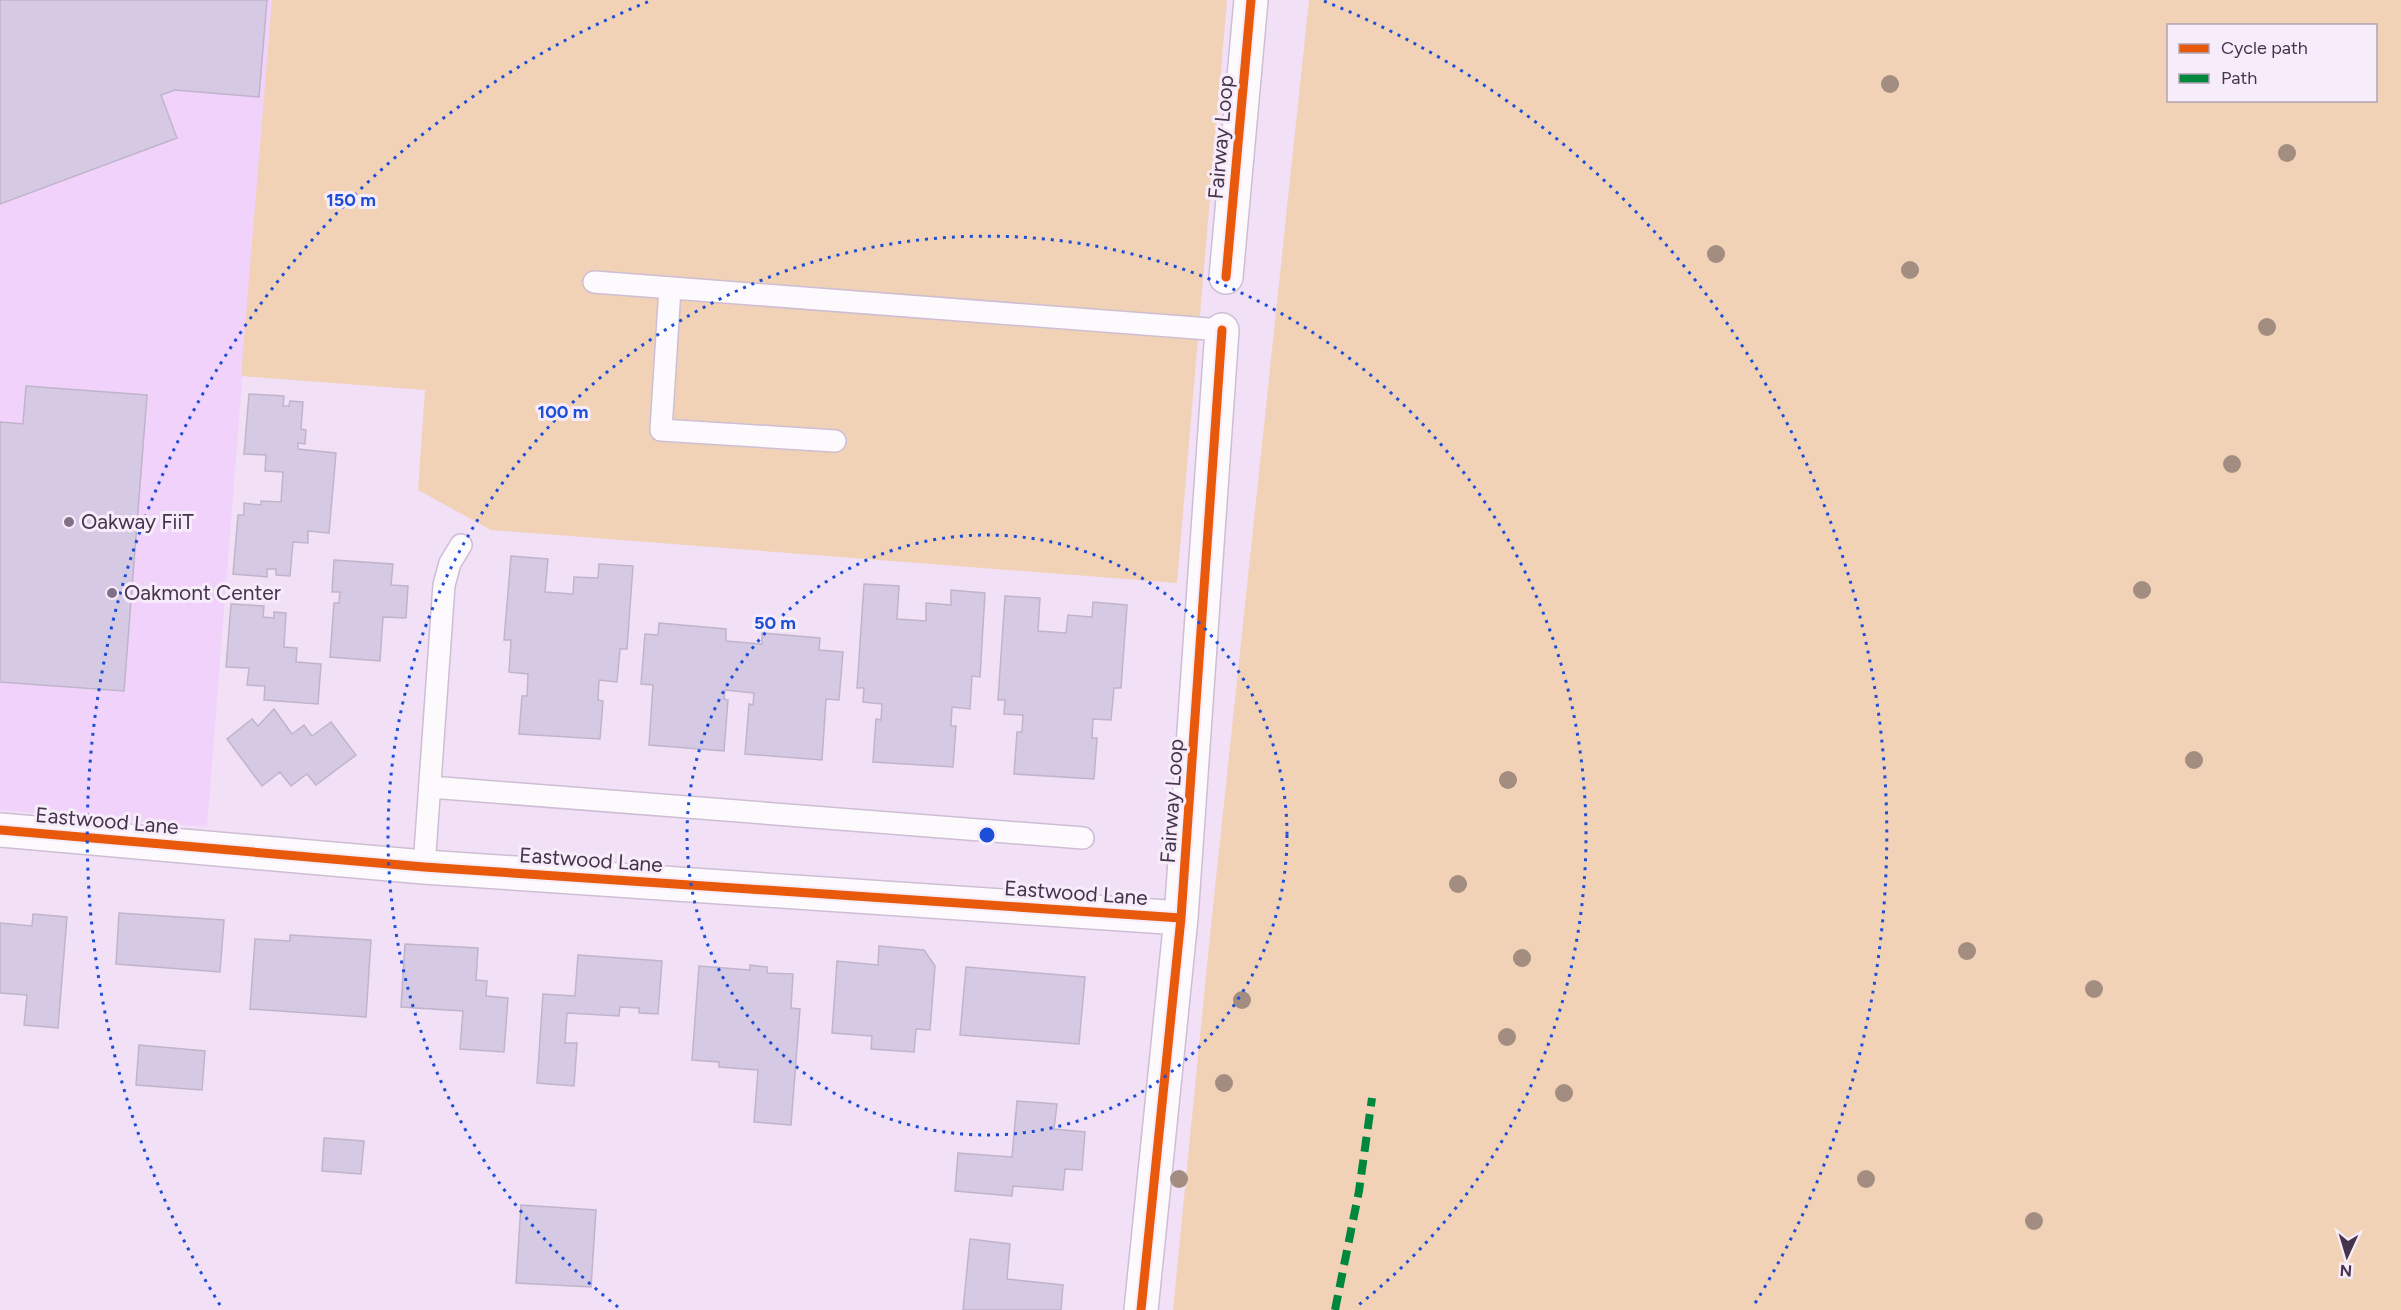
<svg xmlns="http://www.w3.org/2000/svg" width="2401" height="1310" font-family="Figtree,sans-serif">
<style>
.built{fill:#f1d2fa}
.green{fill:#f2d2b7;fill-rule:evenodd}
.building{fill:#d6c9e3;stroke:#c0b4cb;stroke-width:1.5}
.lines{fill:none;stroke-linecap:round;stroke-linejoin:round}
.service-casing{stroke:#cebed3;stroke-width:24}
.minor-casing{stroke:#cebed3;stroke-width:36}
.service{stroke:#fdfafe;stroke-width:21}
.minor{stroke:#fdfafe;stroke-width:33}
.quiet{stroke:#00873e;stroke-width:8;stroke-dasharray:15 8;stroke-linecap:butt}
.cycleway-casing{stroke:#f7edfa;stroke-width:13}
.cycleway{stroke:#e8590c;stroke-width:9}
.tree{fill:#a28d80}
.ring{fill:none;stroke:#1d4ed8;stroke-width:3;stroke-dasharray:3 6}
.poi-dot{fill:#827088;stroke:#f7edfa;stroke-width:2}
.labels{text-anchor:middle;stroke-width:6;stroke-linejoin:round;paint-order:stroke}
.street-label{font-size:21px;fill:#46334c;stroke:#f7edfa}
.poi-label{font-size:21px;fill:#46334c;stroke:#f7edfa;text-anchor:start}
.centre{fill:#1d4ed8;stroke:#f7edfa;stroke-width:3}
.ring-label{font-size:18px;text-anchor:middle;font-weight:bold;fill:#1d4ed8;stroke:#f7edfa;stroke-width:6;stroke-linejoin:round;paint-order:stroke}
</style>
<rect width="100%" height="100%" fill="#f1e0f6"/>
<path class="built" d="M 0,0 L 272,0 L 207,827 L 0,810 Z"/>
<path class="green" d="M 272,0 L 1227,0 L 1177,583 L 491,530 L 418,490 L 425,390 L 241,376 Z
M 1309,0 L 2401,0 L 2401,1310 L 1173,1310 L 1209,945 ZM 2168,26 L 2376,26 L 2376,100 L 2168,100 Z"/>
<path class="building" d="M 0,0 L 267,0 L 259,97 L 175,90 L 161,95 L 177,138 L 0,204 Z
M 26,386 L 147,395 L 124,691 L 0,682 L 0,422 L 23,424 Z
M 249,394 L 284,396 L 283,406 L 289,406 L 290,401 L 303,402 L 301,429 L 306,430 L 305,444 L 298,443 L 298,449 L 336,453 L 329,533 L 308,531 L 308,543 L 293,542 L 290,576 L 276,575 L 276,569 L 267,569 L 267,577 L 233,574 L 238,515 L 244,515 L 244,503 L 261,505 L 261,501 L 281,502 L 283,472 L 265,471 L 266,455 L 244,454 Z
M 511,556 L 548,559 L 545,592 L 573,594 L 574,577 L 598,578 L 599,564 L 633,566 L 627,649 L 620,649 L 617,682 L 599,680 L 598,700 L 603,701 L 600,739 L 519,734 L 522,696 L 527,696 L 528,674 L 509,672 L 511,640 L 504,640 Z
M 334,560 L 393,564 L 391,585 L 408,586 L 406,618 L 383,617 L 380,661 L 330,657 L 334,603 L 339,603 L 340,592 L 332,592 Z
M 864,584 L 899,586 L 897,619 L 926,621 L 926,603 L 951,605 L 951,590 L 985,593 L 980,677 L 972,676 L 970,709 L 952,707 L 951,726 L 956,726 L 953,767 L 873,762 L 876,719 L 881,720 L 882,704 L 863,702 L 864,688 L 857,688 Z
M 1005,596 L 1040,598 L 1038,631 L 1066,633 L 1068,615 L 1092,617 L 1093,602 L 1127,605 L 1121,688 L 1114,688 L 1111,720 L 1093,719 L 1092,738 L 1097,738 L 1094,779 L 1014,774 L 1017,732 L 1022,732 L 1023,715 L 1004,714 L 1005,700 L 998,700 Z
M 231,604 L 264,606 L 263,617 L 274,618 L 274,612 L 286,613 L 284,647 L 297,648 L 296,662 L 321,664 L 318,704 L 264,700 L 265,686 L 247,685 L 249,668 L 226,667 Z
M 659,623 L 726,629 L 726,641 L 762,644 L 762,633 L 820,638 L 819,650 L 843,652 L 839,700 L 826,699 L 822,760 L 745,754 L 749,704 L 753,705 L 754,693 L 725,690 L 724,699 L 728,700 L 724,751 L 649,745 L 653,685 L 641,684 L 645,634 L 658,635 Z
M 274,709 L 292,734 L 304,725 L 312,736 L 331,722 L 356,755 L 316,785 L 307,774 L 291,786 L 280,772 L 262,786 L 227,739 L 252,719 L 258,726 Z
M 119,913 L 224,920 L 220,972 L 116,964 Z
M 33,914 L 67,917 L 58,1028 L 24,1025 L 27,995 L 0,993 L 0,923 L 32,926 Z
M 290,935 L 371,940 L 366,1017 L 250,1009 L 255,939 L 290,941 Z
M 405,944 L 478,948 L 476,980 L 487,981 L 486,996 L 508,998 L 504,1052 L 460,1049 L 463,1011 L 401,1007 Z
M 879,946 L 924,950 L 935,966 L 930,1030 L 916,1029 L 914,1052 L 871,1049 L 872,1036 L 832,1033 L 837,961 L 878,965 Z
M 578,955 L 662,961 L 658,1014 L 639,1013 L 639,1008 L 620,1007 L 619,1016 L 567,1013 L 565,1043 L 577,1043 L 574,1086 L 537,1083 L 543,994 L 575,996 Z
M 750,965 L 767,967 L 767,973 L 793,974 L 791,1008 L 800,1009 L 791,1125 L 754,1122 L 758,1070 L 719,1067 L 719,1062 L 692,1060 L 699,966 L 750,970 Z
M 966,967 L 1085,977 L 1079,1044 L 960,1035 Z
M 139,1045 L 205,1051 L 202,1090 L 136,1085 Z
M 1017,1101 L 1057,1104 L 1054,1129 L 1085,1132 L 1082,1170 L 1065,1169 L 1063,1190 L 1013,1186 L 1012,1196 L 955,1191 L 958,1153 L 1012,1157 Z
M 324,1138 L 364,1141 L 361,1174 L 322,1171 Z
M 521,1205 L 596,1210 L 591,1287 L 516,1283 Z
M 970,1239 L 1010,1244 L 1007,1279 L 1063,1285 L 1061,1310 L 963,1310 Z"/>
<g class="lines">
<g class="service-casing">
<path id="service" d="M 594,282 L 1222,330
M 670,288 L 661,430 L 835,441
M 430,787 L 1083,838
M 424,867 L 444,585 L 450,563 L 461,545"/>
</g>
<g class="minor-casing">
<path id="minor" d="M 1226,277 L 1251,0
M 0,830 L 424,867 L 1181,918
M 1141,1310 L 1181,918 L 1222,330"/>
</g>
<use href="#service" class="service"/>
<use href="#minor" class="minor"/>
<path class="quiet" d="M 1335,1310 L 1359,1191 L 1372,1098"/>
<g class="cycleway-casing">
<path id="cycleway" d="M 1226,277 L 1251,0
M 0,830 L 424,867 L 1181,918
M 1141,1310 L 1181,918 L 1222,330"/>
</g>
<use href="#cycleway" class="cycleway"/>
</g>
<g class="tree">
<circle cx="1890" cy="84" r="9"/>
<circle cx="2287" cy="153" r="9"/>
<circle cx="1716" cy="254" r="9"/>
<circle cx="1910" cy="270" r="9"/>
<circle cx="2267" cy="327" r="9"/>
<circle cx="2232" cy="464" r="9"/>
<circle cx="2142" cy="590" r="9"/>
<circle cx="2194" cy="760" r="9"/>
<circle cx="1508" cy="780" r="9"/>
<circle cx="1458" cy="884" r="9"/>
<circle cx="1967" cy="951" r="9"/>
<circle cx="1522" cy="958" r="9"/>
<circle cx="2094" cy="989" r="9"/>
<circle cx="1242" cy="1000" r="9"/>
<circle cx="1507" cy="1037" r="9"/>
<circle cx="1224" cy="1083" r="9"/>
<circle cx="1564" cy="1093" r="9"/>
<circle cx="1179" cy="1179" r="9"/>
<circle cx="1866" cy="1179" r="9"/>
<circle cx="2034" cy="1221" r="9"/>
</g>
<g class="ring">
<circle cx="987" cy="835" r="300"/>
<path d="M618 1307A599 599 0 1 1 1356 1307"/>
<path d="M220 1305A899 899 0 0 1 650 1M1324 1A899 899 0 0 1 1754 1305"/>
</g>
<g class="poi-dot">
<circle cx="69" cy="522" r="6"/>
<circle cx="112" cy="593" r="6"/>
</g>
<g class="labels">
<g class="street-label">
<text transform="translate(1221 137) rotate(-85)" y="7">Fairway Loop</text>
<text transform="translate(1172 801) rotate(-86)" y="7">Fairway Loop</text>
<text transform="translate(107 821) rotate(5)" y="7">Eastwood Lane</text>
<text transform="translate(591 860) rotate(4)" y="7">Eastwood Lane</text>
<text transform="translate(1076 893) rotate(4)" y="7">Eastwood Lane</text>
</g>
<g class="poi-label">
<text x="81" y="529">Oakway FiiT</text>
<text x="124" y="600">Oakmont Center</text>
</g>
</g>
<circle cx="987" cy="835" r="9" class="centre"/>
<g class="ring-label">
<text x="351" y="206">150 m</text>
<text x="563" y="418">100 m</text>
<text x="775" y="629">50 m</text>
</g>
<rect x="2167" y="24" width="210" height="78" fill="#f7edfa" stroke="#b0a3b4" stroke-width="1.5"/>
<rect x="2179" y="44" width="30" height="9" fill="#e8590c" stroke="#b0a3b4" stroke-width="1.5"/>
<text x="2221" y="54" font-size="18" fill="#46334c">Cycle path</text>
<rect x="2179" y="74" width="30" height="9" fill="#00873e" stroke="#b0a3b4" stroke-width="1.5"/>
<text x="2221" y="84" font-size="18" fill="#46334c">Path</text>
<g transform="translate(2347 1256) rotate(184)" stroke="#f7edfa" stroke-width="4.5" paint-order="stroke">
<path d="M0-4.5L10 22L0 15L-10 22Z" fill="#46334c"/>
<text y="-9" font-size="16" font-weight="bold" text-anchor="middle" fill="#46334c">N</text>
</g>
</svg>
